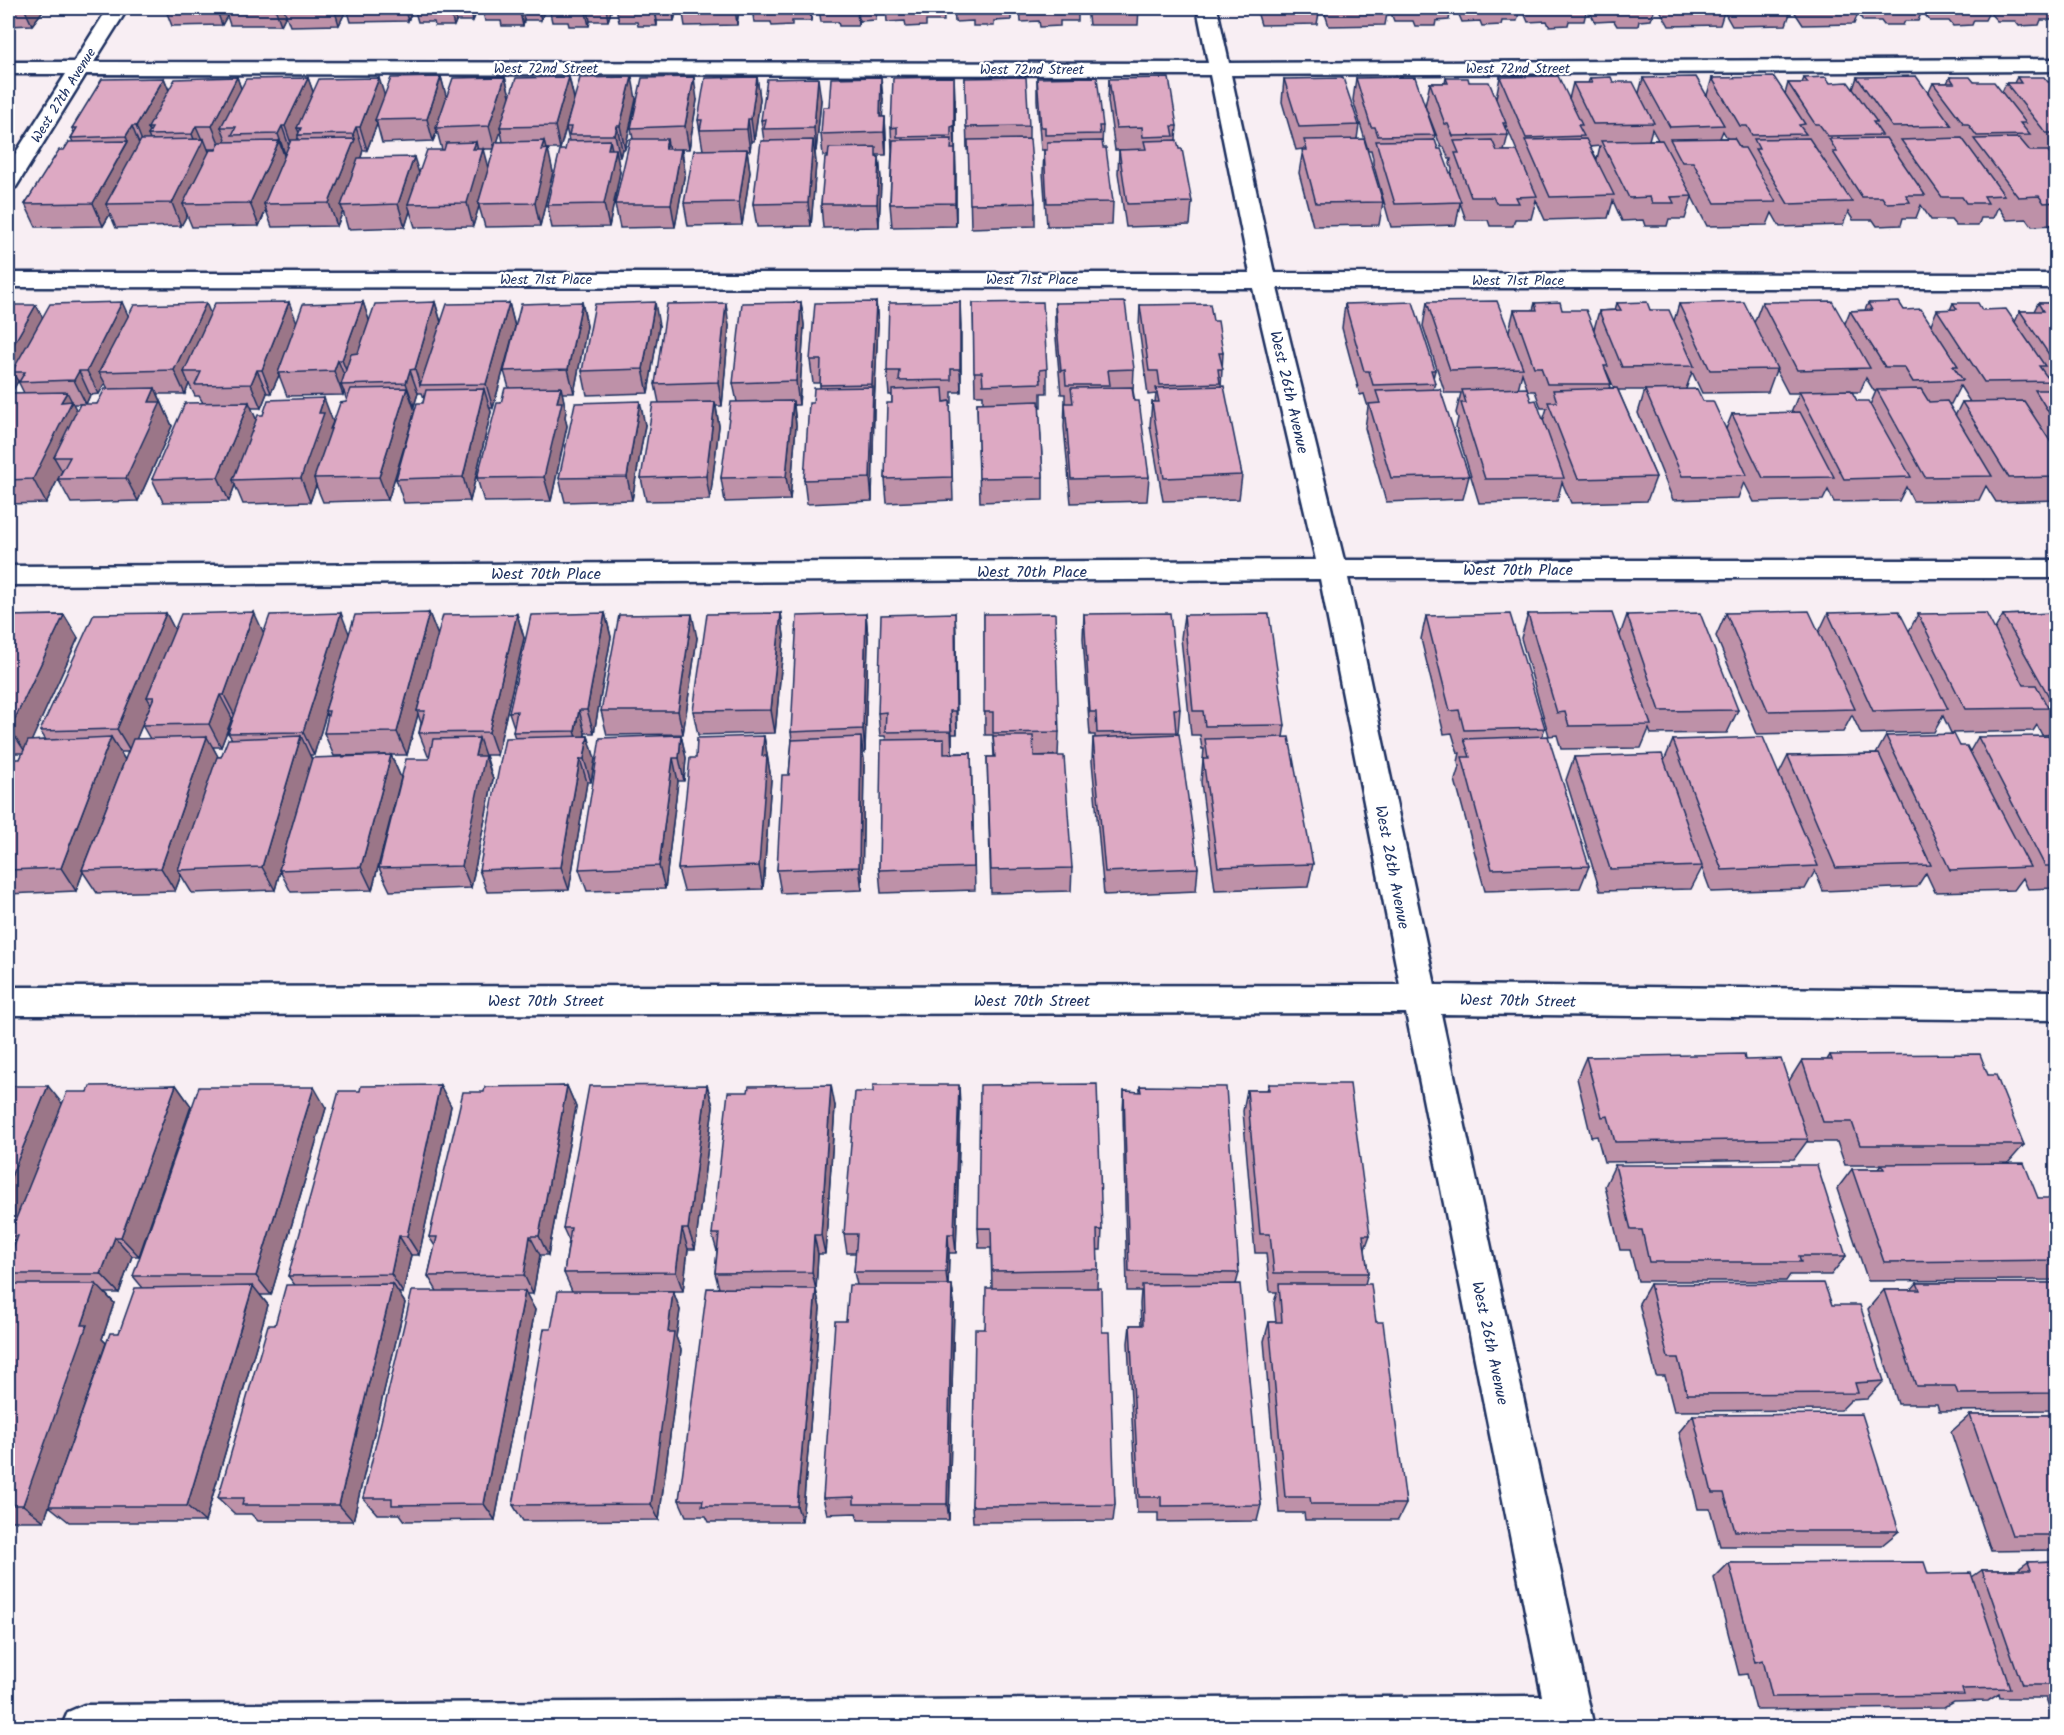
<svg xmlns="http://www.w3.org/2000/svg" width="2064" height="1735" font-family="Kalam,sans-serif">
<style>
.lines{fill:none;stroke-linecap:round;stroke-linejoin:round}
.street-casing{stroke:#1b2f5e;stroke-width:5}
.street{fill:#fff;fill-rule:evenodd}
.wall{fill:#be91a8;stroke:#1b2f5e;stroke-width:1.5;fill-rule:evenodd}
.shaded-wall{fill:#9b7688;stroke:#1b2f5e;stroke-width:1.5}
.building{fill:#dda9c3;stroke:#1b2f5e;stroke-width:1.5}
.labels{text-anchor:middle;stroke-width:4.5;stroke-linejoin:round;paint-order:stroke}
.far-street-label{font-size:14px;fill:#1b2f5e;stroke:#fff}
.street-label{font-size:16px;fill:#1b2f5e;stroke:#fff}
</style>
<rect width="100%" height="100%" fill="#f8eef3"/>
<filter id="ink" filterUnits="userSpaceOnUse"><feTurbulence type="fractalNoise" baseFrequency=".0167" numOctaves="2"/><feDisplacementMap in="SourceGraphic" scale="12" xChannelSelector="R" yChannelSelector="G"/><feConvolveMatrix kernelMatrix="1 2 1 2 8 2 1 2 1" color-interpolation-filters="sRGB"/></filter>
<g filter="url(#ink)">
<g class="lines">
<g class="street-casing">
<path id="street" d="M 108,8 L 128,8 L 94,62 L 1208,63 L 1197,8 L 1217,8 L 1229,63 L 2056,59 L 2056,71 L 1231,75 L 1274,273 L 2056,274 L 2056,288 L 1277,288 L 1344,560 L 2056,560 L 2056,578 L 1348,578 L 1435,985 L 2056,991 L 2056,1020 L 1441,1014 L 1594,1728 L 61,1728 L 68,1712 L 84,1705 L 1542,1696 L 1406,1013 L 8,1015 L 8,987 L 1400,985 L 1320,579 L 8,585 L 8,566 L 1316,560 L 1253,288 L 8,287 L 8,273 L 1250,273 L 1210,75 L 86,74 L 16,187 L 8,189 L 8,165 L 66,74 L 8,74 L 8,62 L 74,62 Z"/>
</g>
<use href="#street" class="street"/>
</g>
<path class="wall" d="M 8,8 L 45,8 L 32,25 L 8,26 Z
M 165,8 L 413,8 L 408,21 L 351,22 L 347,8 L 339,25 L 290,26 L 286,15 L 281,25 L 230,25 L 227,16 L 222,25 L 172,26 Z
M 414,8 L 478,8 L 473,21 L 456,21 L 454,26 L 435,26 L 434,22 L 418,22 Z
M 482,8 L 545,8 L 541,20 L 524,20 L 523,26 L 502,26 L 501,21 L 485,21 Z
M 549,8 L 612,8 L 608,21 L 590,21 L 589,26 L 569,26 L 568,22 L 552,22 Z
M 616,8 L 677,8 L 674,21 L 657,21 L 657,26 L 638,26 L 637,22 L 619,22 Z
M 682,8 L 739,8 L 737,25 L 685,26 Z
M 752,8 L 812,8 L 811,21 L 792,21 L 792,25 L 772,26 L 771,22 L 754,22 Z
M 819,8 L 877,8 L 876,20 L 859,21 L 858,26 L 839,26 L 838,22 L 821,22 Z
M 886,8 L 943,8 L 944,21 L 926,21 L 926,26 L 906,27 L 905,21 L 887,22 Z
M 954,8 L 1011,8 L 1011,20 L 994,21 L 994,26 L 973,26 L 973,21 L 955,22 Z
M 1020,8 L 1078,8 L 1078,21 L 1060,21 L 1060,26 L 1040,27 L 1039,21 L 1021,22 Z
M 1087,8 L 1139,8 L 1138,25 L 1089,25 Z
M 1256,8 L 1320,8 L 1317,24 L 1261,25 Z
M 1323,8 L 1388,8 L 1385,25 L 1329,26 Z
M 1389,8 L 1451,8 L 1449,20 L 1436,21 L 1435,26 L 1415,26 L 1413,21 L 1394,21 Z
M 1456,8 L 1520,8 L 1517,21 L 1502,21 L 1501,25 L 1482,26 L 1480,21 L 1462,22 Z
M 1522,8 L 1587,8 L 1584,21 L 1569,21 L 1568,25 L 1549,26 L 1547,21 L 1528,22 Z
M 1588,8 L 1655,8 L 1651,20 L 1639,21 L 1638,26 L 1617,26 L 1614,21 L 1595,22 Z
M 1659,8 L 2056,8 L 2056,12 L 2056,11 L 2052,20 L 2041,20 L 2039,25 L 2019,26 L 2015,21 L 1997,21 L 1989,12 L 1985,20 L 1974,20 L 1972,25 L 1953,26 L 1949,21 L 1930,21 L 1922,11 L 1918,21 L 1905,21 L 1903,25 L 1884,25 L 1881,21 L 1863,21 L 1858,13 L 1854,24 L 1803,25 L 1792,8 L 1786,25 L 1732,26 L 1724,12 L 1720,25 L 1669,26 Z
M 237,77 L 241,89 L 308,78 L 313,92 L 385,95 L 441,77 L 446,97 L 505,77 L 510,96 L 569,77 L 574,99 L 636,99 L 625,149 L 622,149 L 620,157 L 617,157 L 620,172 L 609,227 L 552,228 L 547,205 L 565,150 L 569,141 L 566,127 L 567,124 L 560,149 L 546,149 L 553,172 L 540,226 L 485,227 L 479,206 L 473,226 L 415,227 L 410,211 L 405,227 L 348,229 L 343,211 L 337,226 L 272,227 L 266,210 L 259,226 L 192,227 L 187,215 L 181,226 L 116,228 L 110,214 L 103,226 L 36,227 L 25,204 L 64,150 L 73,142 L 71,138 L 74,133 L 72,128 L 164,78 L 169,90 ZM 377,124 L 382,143 L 433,141 L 437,131 L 442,150 L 419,174 L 361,158 L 361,157 L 363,150 L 367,150 ZM 501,131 L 503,142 L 497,142 ZM 208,149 L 217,149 L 216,150 L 209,152 ZM 484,149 L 494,149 L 489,168 Z
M 757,77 L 760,99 L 754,141 L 751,141 L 750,151 L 747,151 L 750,172 L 742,225 L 688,226 L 684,203 L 703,150 L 698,120 Z
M 1500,77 L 1569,99 L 1573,83 L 1588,83 L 1590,78 L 1613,82 L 1639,93 L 1643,78 L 1707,95 L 1712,78 L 1785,94 L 1788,83 L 1802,83 L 1804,78 L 1853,89 L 1857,77 L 1928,94 L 1933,83 L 1947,83 L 1950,77 L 1974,82 L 2002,92 L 2006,83 L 2014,83 L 2017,77 L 2048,82 L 2056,82 L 2056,221 L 2055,225 L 2032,226 L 2027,219 L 2007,220 L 1998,207 L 1993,218 L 1981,218 L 1978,226 L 1956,226 L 1951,220 L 1931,220 L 1921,205 L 1916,218 L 1903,218 L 1901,225 L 1877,226 L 1873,220 L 1853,220 L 1848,212 L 1843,225 L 1780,227 L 1772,213 L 1767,225 L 1707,226 L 1692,197 L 1685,219 L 1669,219 L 1667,226 L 1645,226 L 1643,220 L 1622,221 L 1613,201 L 1608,218 L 1545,220 L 1536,200 L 1531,219 L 1515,219 L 1513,226 L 1490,226 L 1488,220 L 1466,220 L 1460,203 L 1456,225 L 1391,227 L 1373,163 L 1373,158 L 1371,150 L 1368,150 L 1353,100 L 1356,78 L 1435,135 L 1434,140 L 1451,175 L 1452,169 L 1450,164 L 1451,159 L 1449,159 L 1444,147 L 1441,147 L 1425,106 L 1430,83 L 1445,83 L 1446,78 L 1469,82 L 1496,98 ZM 1506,125 L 1517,151 L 1504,151 L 1508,135 L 1505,128 ZM 1652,129 L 1658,140 L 1649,140 ZM 1723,131 L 1727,138 L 1720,138 ZM 1600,146 L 1597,159 L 1590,147 Z
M 965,78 L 1029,126 L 1029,139 L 1035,203 L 1035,226 L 971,228 L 969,150 L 967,150 Z
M 1037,78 L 1103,126 L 1102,144 L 1113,202 L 1112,225 L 1047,226 L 1043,173 L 1044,150 L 1041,150 L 1037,100 Z
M 1109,79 L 1177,126 L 1176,140 L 1192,202 L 1190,225 L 1126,227 L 1118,173 L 1119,150 L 1141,150 L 1115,150 L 1108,101 Z
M 1284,79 L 1359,125 L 1357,139 L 1383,202 L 1379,225 L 1313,226 L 1299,173 L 1303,149 L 1296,150 L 1282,102 Z
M 883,99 L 882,117 L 885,117 L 886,140 L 886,155 L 877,155 L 877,157 L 879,157 L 881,180 L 879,227 L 823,228 L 821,204 L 828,156 L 823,156 L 821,134 L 829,107 Z
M 955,99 L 956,226 L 892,227 L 890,204 L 892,150 L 891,128 Z
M 697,100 L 689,149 L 682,149 L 685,172 L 675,227 L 620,228 L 615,204 L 633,139 L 631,128 Z
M 821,100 L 816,151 L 815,151 L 816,163 L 811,226 L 757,227 L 753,204 L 764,141 L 761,120 Z
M 363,302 L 369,321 L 435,302 L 441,322 L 509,303 L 515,327 L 582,302 L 587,326 L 574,393 L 562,393 L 566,411 L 565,417 L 567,426 L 551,501 L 484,502 L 477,478 L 501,403 L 509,388 L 504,371 L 515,327 L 493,408 L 490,408 L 491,412 L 470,501 L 404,503 L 396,479 L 423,403 L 424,398 L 422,393 L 418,393 L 414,406 L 413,406 L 415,411 L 388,500 L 323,502 L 316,485 L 310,502 L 243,504 L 235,485 L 229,501 L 163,502 L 152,479 L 203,403 L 199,396 L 195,396 L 189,384 L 185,394 L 158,394 L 172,426 L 138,501 L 71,503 L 58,479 L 62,471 L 46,503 L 8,504 L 8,305 L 43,317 L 210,314 L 297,322 ZM 279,375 L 287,396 L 343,395 L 344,392 L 347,401 L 331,430 L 333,422 L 256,420 L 251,408 L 261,408 L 267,393 L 271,393 ZM 18,381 L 24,393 L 11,393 ZM 105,383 L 108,389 L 97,404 L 77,411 L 73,404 L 86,404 L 90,395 L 99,394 Z
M 801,302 L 804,325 L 799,405 L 794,405 L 796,425 L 790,500 L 725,502 L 721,478 L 737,402 L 733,383 Z
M 876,302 L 878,325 L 874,406 L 872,501 L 807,504 L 804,480 L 813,403 L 820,388 L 820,383 L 813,383 L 810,360 Z
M 960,302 L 961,392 L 952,392 L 952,403 L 950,403 L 953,500 L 887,503 L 885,479 L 892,403 L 892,395 L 889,395 L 887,371 Z
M 1427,302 L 1509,331 L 1514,310 L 1533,310 L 1535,303 L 1562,310 L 1594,329 L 1599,311 L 1615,310 L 1617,303 L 1650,310 L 1674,321 L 1679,304 L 1754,323 L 1762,302 L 1845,323 L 1850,311 L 1865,310 L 1868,303 L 1904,310 L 1931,324 L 1937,310 L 1950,310 L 1953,303 L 1982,310 L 2015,322 L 2020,311 L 2034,311 L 2038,303 L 2056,303 L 2056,500 L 1996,502 L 1986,486 L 1979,500 L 1913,501 L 1906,487 L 1899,501 L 1834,502 L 1828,490 L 1823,500 L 1754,502 L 1744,482 L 1738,498 L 1673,500 L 1638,413 L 1645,390 L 1618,390 L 1656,477 L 1647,501 L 1571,503 L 1562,482 L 1557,501 L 1479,503 L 1456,427 L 1458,418 L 1456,413 L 1461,393 L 1445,393 L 1423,326 ZM 1606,370 L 1614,388 L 1609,388 L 1611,384 L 1606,372 ZM 1776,370 L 1788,393 L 1799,393 L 1791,413 L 1732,414 L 1726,429 L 1703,401 L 1686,389 L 1692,372 L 1702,393 L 1768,392 ZM 1522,373 L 1528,391 L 1535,391 L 1541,408 L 1547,408 L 1543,421 L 1531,401 L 1518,389 ZM 1866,378 L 1874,391 L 1876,391 L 1870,405 L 1857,401 L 1852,392 L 1860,392 ZM 1960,386 L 1970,402 L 1962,402 L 1955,416 L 1948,404 L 1951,404 Z
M 973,303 L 1047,369 L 1047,393 L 1041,393 L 1041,407 L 1039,407 L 1043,477 L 1043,500 L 980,502 L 977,403 L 983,403 L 983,395 L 975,395 Z
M 1055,303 L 1134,369 L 1133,391 L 1149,477 L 1147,501 L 1071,503 L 1064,427 L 1065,403 L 1065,394 L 1061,394 L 1055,327 Z
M 1345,304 L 1435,370 L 1433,378 L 1435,383 L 1433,389 L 1469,476 L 1463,499 L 1386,502 L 1365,428 L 1368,407 L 1364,394 L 1360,395 L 1342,328 Z
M 1140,305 L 1213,321 L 1223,353 L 1221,387 L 1242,475 L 1239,499 L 1163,501 L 1150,426 L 1152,402 L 1155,402 L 1156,394 L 1148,395 L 1139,328 Z
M 659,326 L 648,393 L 587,395 L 582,371 Z
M 729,326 L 722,406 L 716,406 L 719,426 L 710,500 L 646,501 L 641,478 L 659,403 L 655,384 Z
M 645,425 L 632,500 L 565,502 L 559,478 Z
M 166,613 L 174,629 L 264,633 L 349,633 L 429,613 L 438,636 L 517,614 L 524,638 L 497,755 L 486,755 L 493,779 L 471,888 L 390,891 L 379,868 L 429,759 L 430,756 L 428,756 L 419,733 L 421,723 L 418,714 L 407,755 L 391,755 L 401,778 L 372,890 L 291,892 L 280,871 L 275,890 L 192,893 L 181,875 L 175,891 L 97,893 L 83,872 L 76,891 L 8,894 L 8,769 L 9,771 L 20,759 L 23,753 L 8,753 L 8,616 L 64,615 L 78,638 L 31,741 L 46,740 L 40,731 ZM 151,704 L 142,725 L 150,739 L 136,739 ZM 326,714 L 328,717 L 324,733 L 334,756 L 386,755 L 312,759 L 310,755 L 314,755 ZM 232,718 L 234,718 L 228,733 L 232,739 L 221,757 L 218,757 L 213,747 L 221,747 ZM 120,752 L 128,752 L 125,760 Z
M 605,613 L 611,637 L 594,733 L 585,733 L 585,736 L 588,736 L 595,759 L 591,782 L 587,782 L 569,890 L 487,892 L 479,870 L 515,738 L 513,732 L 514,727 L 509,712 Z
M 781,613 L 784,636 L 775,733 L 698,735 L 693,711 Z
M 955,613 L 956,637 L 957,734 L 952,734 L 952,753 L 971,753 L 975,890 L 881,893 L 879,870 L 886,740 L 885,736 L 880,736 L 878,713 Z
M 1726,613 L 1819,632 L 1828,613 L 1909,631 L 1918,614 L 1995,629 L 2003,615 L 2056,613 L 2056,734 L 2042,735 L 2037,725 L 2033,731 L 1951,733 L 1943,716 L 1934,732 L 1861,734 L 1852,715 L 1843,732 L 1757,734 L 1716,636 Z
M 866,614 L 868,638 L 865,753 L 863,753 L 864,760 L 862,890 L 781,893 L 777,870 L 789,775 L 792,740 L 791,732 Z
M 984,614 L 1059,732 L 1058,755 L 1034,756 L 1072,868 L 1071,891 L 991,893 L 987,757 L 994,757 L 993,736 L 993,735 L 985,735 Z
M 1084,614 L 1180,709 L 1178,733 L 1176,733 L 1176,734 L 1198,868 L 1196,891 L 1104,895 L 1092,761 L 1093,738 L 1095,738 L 1095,735 L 1090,735 L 1083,638 Z
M 1528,614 L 1620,635 L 1627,615 L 1738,710 L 1727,733 L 1651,734 L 1649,729 L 1641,748 L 1561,749 L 1557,735 L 1549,736 L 1521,638 Z
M 1184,615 L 1285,725 L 1283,737 L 1313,864 L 1308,887 L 1215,890 L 1201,782 L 1204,749 L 1202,749 L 1200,735 L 1191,735 L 1181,638 Z
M 1426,616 L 1545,728 L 1542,736 L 1589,866 L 1580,888 L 1485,891 L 1455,780 L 1459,767 L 1458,762 L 1460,753 L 1458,753 L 1452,733 L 1444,734 L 1421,639 Z
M 697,638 L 683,734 L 607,735 L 601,711 Z
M 681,735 L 686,758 L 684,781 L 678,781 L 665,889 L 587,891 L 579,869 Z
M 764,736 L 771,779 L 763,889 L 684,891 L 678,869 L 696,758 Z
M 1886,736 L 1960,746 L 1970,751 L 1978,737 L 2056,750 L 2056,888 L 2028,889 L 2023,878 L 2014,890 L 1935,892 L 1926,873 L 1917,887 L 1823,891 L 1815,871 L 1805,889 L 1711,892 L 1702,868 L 1691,889 L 1600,891 L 1566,780 L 1574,757 L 1664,761 L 1673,740 L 1779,774 L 1788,756 L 1876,754 Z
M 1830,1055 L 1988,1075 L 2024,1145 L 2008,1163 L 2038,1198 L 2056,1205 L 2056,1280 L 1868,1281 L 1837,1189 L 1852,1169 L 1878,1169 L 1881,1165 L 1845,1165 L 1837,1142 L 1808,1142 L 1808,1140 L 1794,1159 L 1604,1162 L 1597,1136 L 1591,1137 L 1577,1078 L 1586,1057 L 1745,1060 L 1789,1081 L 1802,1060 L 1827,1060 Z
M 1269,1084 L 1370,1235 L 1365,1249 L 1368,1273 L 1365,1284 L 1376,1322 L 1406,1504 L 1398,1520 L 1305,1520 L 1304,1513 L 1279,1513 L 1264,1341 L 1269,1322 L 1276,1322 L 1274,1303 L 1277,1292 L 1270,1292 L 1266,1253 L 1255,1253 L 1243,1111 L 1247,1090 L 1267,1090 Z
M 176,1085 L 191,1106 L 139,1256 L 132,1256 L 119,1293 L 105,1293 L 114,1303 L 102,1339 L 106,1343 L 44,1521 L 8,1521 L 8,1284 L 13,1284 L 8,1279 L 8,1262 L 15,1242 L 12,1239 L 8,1252 L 8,1086 L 62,1103 L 88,1092 Z
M 440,1085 L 451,1106 L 419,1255 L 411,1255 L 403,1293 L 398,1293 L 405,1303 L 353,1521 L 258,1521 L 251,1514 L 235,1514 L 218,1498 L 275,1325 L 295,1285 L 288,1276 L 360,1091 Z
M 707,1085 L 713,1106 L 695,1249 L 688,1249 L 683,1291 L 651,1291 L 673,1291 L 680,1310 L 676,1337 L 681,1350 L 659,1520 L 523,1521 L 513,1505 L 551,1329 L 572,1291 L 564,1273 L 569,1241 L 563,1228 Z
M 567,1086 L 576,1107 L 548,1255 L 540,1255 L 533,1294 L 526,1294 L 535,1310 L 495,1520 L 405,1521 L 400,1514 L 377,1514 L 363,1498 L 437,1291 L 428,1276 L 435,1246 L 429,1237 L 484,1092 Z
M 1140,1086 L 1239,1273 L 1236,1284 L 1261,1505 L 1257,1521 L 1158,1522 L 1158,1513 L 1137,1513 L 1128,1343 L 1130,1325 L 1141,1325 L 1140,1304 L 1141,1291 L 1127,1291 L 1123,1112 L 1124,1091 L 1140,1092 Z
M 835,1106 L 825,1254 L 818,1254 L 816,1290 L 820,1308 L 802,1522 L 709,1522 L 706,1516 L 686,1516 L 679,1500 L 719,1288 L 715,1273 L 717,1251 L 712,1234 Z
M 960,1106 L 956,1253 L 949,1253 L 948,1285 L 952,1285 L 954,1304 L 949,1520 L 858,1520 L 856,1513 L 827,1514 L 823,1498 L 846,1321 L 857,1285 L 854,1272 L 856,1253 L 847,1253 L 844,1234 Z
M 326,1108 L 271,1295 L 260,1295 L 268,1305 L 205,1522 L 69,1522 L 49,1506 L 119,1333 L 143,1288 L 133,1276 Z
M 1615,1165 L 1846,1256 L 1831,1275 L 1790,1275 L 1786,1281 L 1638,1281 L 1630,1250 L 1620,1250 L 1605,1186 Z
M 978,1228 L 1102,1230 L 1101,1250 L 1097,1250 L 1098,1269 L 1097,1288 L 1102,1332 L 1115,1505 L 1113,1521 L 973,1522 L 972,1506 L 985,1329 L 992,1288 L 991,1248 L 979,1248 Z
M 1917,1283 L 2056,1283 L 2056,1410 L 1939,1411 L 1937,1404 L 1898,1404 L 1868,1309 L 1884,1290 L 1911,1290 Z
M 1650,1284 L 1832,1305 L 1884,1381 L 1867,1399 L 1851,1400 L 1841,1410 L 1674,1411 L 1665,1376 L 1656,1376 L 1639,1303 Z
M 1693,1415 L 1899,1531 L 1881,1546 L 1720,1546 L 1710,1509 L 1698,1509 L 1679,1432 Z
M 1970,1415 L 2056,1415 L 2056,1550 L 1991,1551 L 1951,1432 Z
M 2056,1561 L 2056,1713 L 2051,1713 L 2046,1698 L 2000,1698 L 1999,1694 L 1988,1701 L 1954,1702 L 1944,1708 L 1756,1710 L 1747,1674 L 1739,1675 L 1714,1578 L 1729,1563 L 1972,1577 L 1982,1570 L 2017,1570 L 2028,1562 Z"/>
<path class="shaded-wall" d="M 24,8 L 45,8 L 32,25 Z
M 216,8 L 224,8 L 227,16 L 222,25 Z
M 275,8 L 284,8 L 286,15 L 281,25 Z
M 334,8 L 347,8 L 339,25 Z
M 404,8 L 413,8 L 408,21 Z
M 449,8 L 452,8 L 456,21 L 454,26 Z
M 470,8 L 478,8 L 473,21 Z
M 519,8 L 522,8 L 524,20 L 523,26 Z
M 538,8 L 545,8 L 541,20 Z
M 585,8 L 588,8 L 590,21 L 589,26 Z
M 606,8 L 612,8 L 608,21 Z
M 653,8 L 655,8 L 657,21 L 657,26 Z
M 672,8 L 677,8 L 674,21 Z
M 735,8 L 739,8 L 737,25 Z
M 810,8 L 812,8 L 811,21 Z
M 857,8 L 858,8 L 859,21 L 858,26 Z
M 237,77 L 245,100 L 221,127 L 226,139 L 221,148 L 212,126 Z
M 441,77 L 447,99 L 436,128 L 437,131 L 433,141 L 427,119 Z
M 505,77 L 511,99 L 500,127 L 501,131 L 495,149 L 489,126 Z
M 569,77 L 574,99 L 560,149 L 555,126 Z
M 632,77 L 636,99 L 625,149 L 620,126 Z
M 694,77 L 697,100 L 689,149 L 685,126 Z
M 757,77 L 760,99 L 754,141 L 751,119 Z
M 881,77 L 883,99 L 882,132 L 880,117 Z
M 954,77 L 955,99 L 955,149 L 954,126 Z
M 164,78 L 173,101 L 148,128 L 151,135 L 148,135 L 150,140 L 145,149 L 136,126 Z
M 308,78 L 316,100 L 301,128 L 297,128 L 300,135 L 298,135 L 298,138 L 293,149 L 285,126 Z
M 379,78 L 386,100 L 375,120 L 377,124 L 367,150 L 360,127 Z
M 818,78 L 821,100 L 816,151 L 814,128 Z
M 885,117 L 886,140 L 886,155 L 884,132 Z
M 748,119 L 751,141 L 750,151 L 747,129 Z
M 132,126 L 141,149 L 106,204 L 110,214 L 103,226 L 93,203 L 128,142 L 126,136 Z
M 196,126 L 203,142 L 204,139 L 213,162 L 183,204 L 187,215 L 181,226 L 172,203 L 198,150 L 192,134 Z
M 282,126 L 290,149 L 286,157 L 278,134 Z
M 617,126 L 622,149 L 620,157 L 615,135 Z
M 356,127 L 363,150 L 361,157 L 362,161 L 341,206 L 343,211 L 337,226 L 329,203 L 355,139 L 353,134 Z
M 667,139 L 671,162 L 665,149 Z
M 610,140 L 614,159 L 616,149 L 620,172 L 609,227 L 604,204 L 608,149 Z
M 813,140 L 816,163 L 811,226 L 808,203 Z
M 279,141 L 287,164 L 264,204 L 266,210 L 259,226 L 250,203 Z
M 544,141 L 547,153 L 548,149 L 553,172 L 540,226 L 535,203 L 541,150 Z
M 476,142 L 480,159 L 483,149 L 489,172 L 478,204 L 479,206 L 473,226 L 467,203 L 473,149 Z
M 681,149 L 685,172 L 675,227 L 671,204 Z
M 747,149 L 750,172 L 742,225 L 739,202 Z
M 955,149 L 956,172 L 956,226 L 955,203 Z
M 414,157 L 421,180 L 408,204 L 410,211 L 405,227 L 398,204 Z
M 879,157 L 881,180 L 879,227 L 877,204 Z
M 122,302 L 133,326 L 99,372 L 105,383 L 99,394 L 87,371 Z
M 289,302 L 298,325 L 278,373 L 279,375 L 271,393 L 262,370 Z
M 363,302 L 371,326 L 351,383 L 342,360 Z
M 435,302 L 442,326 L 420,385 L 415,369 Z
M 582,302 L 587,326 L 574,393 L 568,369 Z
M 655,302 L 659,326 L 648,393 L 643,369 Z
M 801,302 L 804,325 L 799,405 L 796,381 Z
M 876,302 L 878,325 L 874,406 L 872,501 L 870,478 L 872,384 Z
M 960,302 L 961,325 L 961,392 L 960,369 Z
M 206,303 L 216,327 L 184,372 L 189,384 L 185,394 L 174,370 Z
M 509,303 L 515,327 L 493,408 L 486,384 Z
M 726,303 L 729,326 L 722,406 L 718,382 Z
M 36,305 L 48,328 L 12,372 L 18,381 L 8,399 L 8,354 Z
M 338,360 L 347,383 L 341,385 L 344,392 L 343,395 L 334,371 Z
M 257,370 L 267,393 L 261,408 L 251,384 Z
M 410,370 L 418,393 L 414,406 L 406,383 Z
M 79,371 L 90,395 L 86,404 L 74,380 Z
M 561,387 L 566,411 L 565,417 L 567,426 L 551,501 L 544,477 L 557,402 Z
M 155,388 L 172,426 L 138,501 L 126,478 L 149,402 Z
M 407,388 L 415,411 L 388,500 L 379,477 Z
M 484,389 L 491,412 L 470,501 L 463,477 Z
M 67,392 L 84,425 L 54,457 L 62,471 L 46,503 L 33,479 L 61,402 Z
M 324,398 L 333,422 L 330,429 L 333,436 L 314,478 L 316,485 L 310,502 L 301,478 L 319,413 Z
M 640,401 L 645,425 L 632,500 L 627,477 Z
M 793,401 L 796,425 L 790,500 L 786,477 Z
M 249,402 L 259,426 L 233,480 L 235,485 L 229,501 L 218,477 Z
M 715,402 L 719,426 L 710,500 L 706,476 Z
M 254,612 L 265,636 L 236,718 L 224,695 Z
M 166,613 L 178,636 L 147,697 L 151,704 L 131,752 L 117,729 Z
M 341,613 L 350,636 L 325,711 L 326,714 L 314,755 L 303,732 Z
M 429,613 L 438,636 L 417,711 L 418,714 L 407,755 L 397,732 Z
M 605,613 L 611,637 L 594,733 L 587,710 Z
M 781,613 L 784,636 L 775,733 L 771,710 Z
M 955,613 L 956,637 L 957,734 L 956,711 Z
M 517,614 L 524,638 L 497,755 L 489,732 Z
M 692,614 L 697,638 L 683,734 L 678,711 Z
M 866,614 L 868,638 L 865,753 L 863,729 Z
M 64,615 L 78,638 L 26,753 L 10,729 Z
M 220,695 L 232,718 L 221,747 L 209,724 Z
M 579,710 L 585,733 L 582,754 L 575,731 Z
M 950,711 L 952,734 L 952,754 L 951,731 Z
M 681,735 L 686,758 L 684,781 L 679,758 Z
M 301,736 L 312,760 L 279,870 L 280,871 L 275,890 L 262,867 Z
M 588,736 L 595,759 L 591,782 L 584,759 Z
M 764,736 L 771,779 L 763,889 L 759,866 L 762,756 Z
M 111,737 L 125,760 L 82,870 L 83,872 L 76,891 L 61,868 Z
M 207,737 L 220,760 L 178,870 L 181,875 L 175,891 L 161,868 Z
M 861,737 L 864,760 L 862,890 L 859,867 Z
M 479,738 L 493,779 L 471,888 L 462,866 L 475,756 Z
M 391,755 L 401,778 L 372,890 L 361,867 Z
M 673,758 L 678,781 L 665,889 L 659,866 Z
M 580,759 L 587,782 L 569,890 L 561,867 Z
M 176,1085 L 191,1106 L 139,1256 L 121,1237 Z
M 440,1085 L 451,1106 L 419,1255 L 407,1236 Z
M 707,1085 L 713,1106 L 695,1249 L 688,1229 Z
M 831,1085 L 835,1106 L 825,1254 L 821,1235 Z
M 959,1085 L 960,1106 L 956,1253 L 954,1234 Z
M 48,1086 L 65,1107 L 9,1236 L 12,1239 L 8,1252 L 8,1184 Z
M 567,1086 L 576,1107 L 548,1255 L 539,1236 Z
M 314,1087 L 326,1108 L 271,1295 L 256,1276 Z
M 682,1229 L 688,1249 L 683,1291 L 676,1272 Z
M 948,1234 L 949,1253 L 948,1291 L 946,1272 Z
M 814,1235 L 818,1254 L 816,1290 L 820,1308 L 802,1522 L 797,1506 L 816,1290 L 812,1272 Z
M 399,1236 L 411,1255 L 403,1293 L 391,1274 Z
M 530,1236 L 540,1255 L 533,1294 L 524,1275 Z
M 115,1237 L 132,1256 L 119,1293 L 101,1274 Z
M 96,1284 L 114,1303 L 102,1339 L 106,1343 L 44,1521 L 23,1505 L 82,1325 Z
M 393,1284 L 405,1303 L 353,1521 L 339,1505 Z
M 952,1285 L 954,1304 L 949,1520 L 947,1504 Z
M 253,1286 L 268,1305 L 205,1522 L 187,1506 Z
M 525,1291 L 535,1310 L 495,1520 L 484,1504 Z
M 673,1291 L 680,1310 L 676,1337 L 681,1350 L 659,1520 L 651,1504 L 668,1332 Z"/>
<path class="building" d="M 1558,76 L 1582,125 L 1578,125 L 1584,136 L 1526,138 L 1500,77 Z
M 1916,76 L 1952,126 L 1892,127 L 1857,77 Z
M 237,77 L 212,126 L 196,126 L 192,134 L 148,135 L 152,128 L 148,128 L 175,79 Z
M 441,77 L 427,119 L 375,120 L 391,78 Z
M 505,77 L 489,126 L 436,128 L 453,78 Z
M 569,77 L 555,126 L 500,127 L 516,78 Z
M 632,77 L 620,126 L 617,126 L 615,135 L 569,135 L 571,127 L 566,127 L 580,78 Z
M 694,77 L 685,126 L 631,128 L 642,78 Z
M 757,77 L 751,119 L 748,119 L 747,129 L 700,130 L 702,120 L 698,120 L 705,78 Z
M 881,77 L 880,117 L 885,117 L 884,132 L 821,134 L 823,107 L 829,107 L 831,78 Z
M 954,77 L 954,126 L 951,127 L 951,136 L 897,137 L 897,127 L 891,128 L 893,78 Z
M 1026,77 L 1029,126 L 966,127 L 965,78 Z
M 1097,77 L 1103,126 L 1099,126 L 1100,134 L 1045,135 L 1045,127 L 1041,127 L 1037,78 Z
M 1415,77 L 1435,135 L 1378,136 L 1375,127 L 1371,127 L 1356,78 Z
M 1611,77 L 1613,82 L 1633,82 L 1654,123 L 1593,124 L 1573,83 L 1592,83 L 1590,78 Z
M 1696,77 L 1724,125 L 1670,127 L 1643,78 Z
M 1774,77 L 1805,124 L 1799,125 L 1806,134 L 1752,135 L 1747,126 L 1740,126 L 1712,78 Z
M 1826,77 L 1830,83 L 1848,82 L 1877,122 L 1873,122 L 1882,135 L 1828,136 L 1819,124 L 1815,124 L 1788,83 L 1808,83 L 1804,78 Z
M 1950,77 L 1970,77 L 1974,82 L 1994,82 L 2026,123 L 2020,123 L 2030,135 L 1977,136 L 1968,124 L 1964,124 L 1933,83 L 1954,83 Z
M 2017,77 L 2044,77 L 2048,82 L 2056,82 L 2056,133 L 2046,133 L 2006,83 L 2021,83 Z
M 164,78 L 136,126 L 132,126 L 126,136 L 71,138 L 77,128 L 72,128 L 102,79 Z
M 308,78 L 285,126 L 282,126 L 278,134 L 232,135 L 236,127 L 221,127 L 246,79 Z
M 379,78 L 360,127 L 356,127 L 353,134 L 298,135 L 301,128 L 297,128 L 319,79 Z
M 818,78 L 814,128 L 764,129 L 766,119 L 761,120 L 767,79 Z
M 1169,78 L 1177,126 L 1172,126 L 1174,136 L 1143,137 L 1142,127 L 1116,128 L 1109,79 Z
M 1343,78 L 1359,125 L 1299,127 L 1284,79 Z
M 1446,78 L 1468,78 L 1469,82 L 1489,82 L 1506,123 L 1503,123 L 1508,135 L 1453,136 L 1448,124 L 1445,124 L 1430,83 L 1448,83 Z
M 1734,138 L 1740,148 L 1745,148 L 1776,202 L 1715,203 L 1693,162 L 1682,162 L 1670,139 Z
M 1809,138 L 1852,202 L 1788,204 L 1755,149 L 1759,149 L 1754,139 Z
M 1886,138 L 1925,195 L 1906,195 L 1910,202 L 1886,203 L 1882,197 L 1862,197 L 1833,152 L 1837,152 L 1829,139 Z
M 1962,138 L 2004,195 L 1984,196 L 1988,203 L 1966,203 L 1962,197 L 1942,197 L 1901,140 Z
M 2019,138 L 2030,151 L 2048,151 L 2056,162 L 2056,202 L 2044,203 L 2039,196 L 2018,197 L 1974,139 Z
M 204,139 L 172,203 L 106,204 L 141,140 Z
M 355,139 L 329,203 L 264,204 L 291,140 Z
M 630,139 L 667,139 L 665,149 L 681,149 L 671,204 L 615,204 Z
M 952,139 L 951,149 L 955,149 L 955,203 L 890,204 L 893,140 Z
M 1030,139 L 1035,203 L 970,204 L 968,140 Z
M 1364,139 L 1383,202 L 1316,203 L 1302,150 L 1307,150 L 1304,140 Z
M 1586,139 L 1614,195 L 1550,197 L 1525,140 Z
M 610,140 L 608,149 L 616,149 L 604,204 L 547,205 L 560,150 L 565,150 L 567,141 Z
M 813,140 L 808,203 L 753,204 L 761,141 Z
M 1177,140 L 1179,149 L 1182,149 L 1192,202 L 1127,204 L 1119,150 L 1146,149 L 1144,141 Z
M 1435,140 L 1438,149 L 1441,149 L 1461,202 L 1395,204 L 1376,141 Z
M 1492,140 L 1497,151 L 1517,151 L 1537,196 L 1516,197 L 1519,203 L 1496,203 L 1493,197 L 1471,197 L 1455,153 L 1459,153 L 1454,141 Z
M 1662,140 L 1692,196 L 1671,197 L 1674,203 L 1652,203 L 1650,197 L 1629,198 L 1601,141 Z
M 128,141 L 93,203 L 25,204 L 59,150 L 64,150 L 69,142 Z
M 279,141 L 250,203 L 183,204 L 210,150 L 216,150 L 220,142 Z
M 544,141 L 541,150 L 548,149 L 535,203 L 478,204 L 496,142 Z
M 1102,141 L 1103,148 L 1106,148 L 1113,202 L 1047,203 L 1044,150 L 1047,150 L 1047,142 Z
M 476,142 L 473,149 L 483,149 L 467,203 L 408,204 L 427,150 L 444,150 L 446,143 Z
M 876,147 L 876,157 L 879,157 L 877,204 L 821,204 L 825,158 L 828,158 L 829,148 Z
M 747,149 L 739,202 L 684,203 L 694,150 Z
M 414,157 L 398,204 L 341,206 L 358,158 Z
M 1497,301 L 1523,368 L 1450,370 L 1427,302 Z
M 1832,301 L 1870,368 L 1797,370 L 1762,302 Z
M 122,302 L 87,371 L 79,371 L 74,380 L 19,382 L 25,372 L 12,372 L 50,304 Z
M 289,302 L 262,370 L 257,370 L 251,384 L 195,385 L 201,372 L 184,372 L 215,303 Z
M 363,302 L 342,360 L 338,360 L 334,371 L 278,373 L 303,304 Z
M 435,302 L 415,369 L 410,370 L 406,383 L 341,385 L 351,354 L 358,353 L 375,304 Z
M 582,302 L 568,369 L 504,371 L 521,304 Z
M 655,302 L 643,369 L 582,371 L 595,304 Z
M 801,302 L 796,381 L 733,383 L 742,303 Z
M 876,302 L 872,384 L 820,385 L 821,360 L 810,360 L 815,303 Z
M 960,302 L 960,369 L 951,369 L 951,380 L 899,381 L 900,371 L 887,371 L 889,303 Z
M 1043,302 L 1047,369 L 1040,370 L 1041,383 L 983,385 L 982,372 L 974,372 L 973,303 Z
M 1125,302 L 1134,369 L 1108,370 L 1110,385 L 1066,385 L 1065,370 L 1061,371 L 1055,303 Z
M 1413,302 L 1435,370 L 1431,370 L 1435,383 L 1373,385 L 1369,371 L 1364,371 L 1345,304 Z
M 1560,302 L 1562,310 L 1586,310 L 1608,366 L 1604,366 L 1611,384 L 1547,384 L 1541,367 L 1534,367 L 1514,310 L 1537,310 L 1535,303 Z
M 1647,302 L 1650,310 L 1669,310 L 1694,366 L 1622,367 L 1599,311 L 1621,310 L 1617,303 Z
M 1744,302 L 1777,369 L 1710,370 L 1679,304 Z
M 1899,302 L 1904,310 L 1921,309 L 1958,366 L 1953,366 L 1963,380 L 1913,382 L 1904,367 L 1885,367 L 1850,311 L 1872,310 L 1868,303 Z
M 206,303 L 174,370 L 99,372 L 134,305 Z
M 509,303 L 486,384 L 420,385 L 447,304 Z
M 726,303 L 718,382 L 655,384 L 667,304 Z
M 1953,303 L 1978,303 L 1982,310 L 2006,309 L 2045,366 L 2039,366 L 2050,381 L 1984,382 L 1937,310 L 1957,309 Z
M 2038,303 L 2056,303 L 2056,365 L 2020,311 L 2043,311 Z
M 1210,304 L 1213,321 L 1218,321 L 1223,353 L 1219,353 L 1223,369 L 1218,369 L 1220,383 L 1160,385 L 1158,371 L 1149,371 L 1140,305 Z
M 8,305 L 36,305 L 8,354 Z
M 1224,386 L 1242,475 L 1164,478 L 1152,402 L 1159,402 L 1156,388 Z
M 561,387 L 557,402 L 562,402 L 544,477 L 477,478 L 497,403 L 501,403 L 505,388 Z
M 873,387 L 870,478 L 804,480 L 809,403 L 813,403 L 814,388 Z
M 1132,387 L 1134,401 L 1139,401 L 1149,477 L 1071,479 L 1065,403 L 1073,403 L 1071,388 Z
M 155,388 L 149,402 L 161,402 L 126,478 L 58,479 L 70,457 L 54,457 L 80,404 L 97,404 L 105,389 Z
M 407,388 L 379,477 L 314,478 L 340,403 L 346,402 L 351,389 Z
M 943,388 L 944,402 L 950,401 L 952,477 L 885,479 L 887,403 L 892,403 L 892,390 Z
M 1527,388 L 1531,401 L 1536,400 L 1564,478 L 1485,479 L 1461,403 L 1466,403 L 1462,390 Z
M 1617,388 L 1656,477 L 1578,479 L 1548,402 L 1557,402 L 1553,390 Z
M 484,389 L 463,477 L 396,479 L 417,403 L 423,403 L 426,390 Z
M 1440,389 L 1469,476 L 1391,478 L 1369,404 L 1380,403 L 1376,391 Z
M 1697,389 L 1703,401 L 1713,401 L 1747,475 L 1682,476 L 1645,390 Z
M 1921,389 L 1929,402 L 1947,401 L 1992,476 L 1925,477 L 1877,390 Z
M 1851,390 L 1857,401 L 1868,401 L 1911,477 L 1844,479 L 1799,391 Z
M 2035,390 L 2056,390 L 2056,424 Z
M 67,392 L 61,402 L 72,401 L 33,479 L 8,480 L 8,400 L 11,393 Z
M 324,398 L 319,413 L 324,413 L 301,478 L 233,480 L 258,415 L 263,415 L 268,400 Z
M 640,401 L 627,477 L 559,478 L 575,403 Z
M 793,401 L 786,477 L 721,478 L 731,402 Z
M 1039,401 L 1043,477 L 979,478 L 977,403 Z
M 2024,401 L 2056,450 L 2056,477 L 2009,478 L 1962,402 Z
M 249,402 L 218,477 L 152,479 L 185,403 Z
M 715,402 L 706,476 L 641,478 L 653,403 Z
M 1800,412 L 1834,477 L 1763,478 L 1732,414 Z
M 1809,611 L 1855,709 L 1768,711 L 1726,613 Z
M 1899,611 L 1948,709 L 1873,711 L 1828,613 Z
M 254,612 L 224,695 L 220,695 L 209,724 L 142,725 L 154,697 L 147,697 L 181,614 Z
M 166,613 L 117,729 L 40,731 L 94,614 Z
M 341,613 L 303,732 L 228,733 L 270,615 Z
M 429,613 L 397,732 L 324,733 L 329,711 L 325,711 L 355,615 Z
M 605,613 L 587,710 L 579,710 L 575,731 L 513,732 L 517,711 L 509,712 L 531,615 Z
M 781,613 L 771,710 L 693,711 L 707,614 Z
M 955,613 L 956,711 L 950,711 L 951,731 L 885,732 L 886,712 L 878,713 L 881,615 Z
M 1055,613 L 1059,732 L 993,733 L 993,712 L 984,712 L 984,614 Z
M 1170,613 L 1180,709 L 1174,709 L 1176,732 L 1097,733 L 1096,712 L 1090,712 L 1084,614 Z
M 1612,613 L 1651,725 L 1569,726 L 1565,712 L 1557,713 L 1528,614 Z
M 1700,613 L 1738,710 L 1660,711 L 1627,615 Z
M 1986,613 L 2024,685 L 2036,685 L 2048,708 L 1965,709 L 1918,614 Z
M 2056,613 L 2056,709 L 2003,615 Z
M 517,614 L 489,732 L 419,733 L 425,711 L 417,711 L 443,615 Z
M 692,614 L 678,711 L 601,711 L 619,615 Z
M 866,614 L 863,729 L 791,732 L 797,616 Z
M 1269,614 L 1285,725 L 1205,726 L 1203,711 L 1193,711 L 1184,615 Z
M 1510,614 L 1545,728 L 1464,730 L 1459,710 L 1450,711 L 1426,616 Z
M 64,615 L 10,729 L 8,730 L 8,616 Z
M 1179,734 L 1198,868 L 1105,872 L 1093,738 Z
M 1954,734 L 1960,746 L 1967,746 L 2030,867 L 1950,870 L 1886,736 Z
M 681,735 L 679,758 L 673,758 L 659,866 L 579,869 L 600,738 Z
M 301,736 L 262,867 L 178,870 L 217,757 L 221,757 L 228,739 Z
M 588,736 L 584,759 L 580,759 L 561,867 L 479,870 L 505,738 Z
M 764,736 L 762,756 L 767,756 L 759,866 L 678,869 L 690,758 L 696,758 L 697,738 Z
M 993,736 L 1033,736 L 1034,756 L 1064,756 L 1072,868 L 991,870 L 987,757 L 995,757 Z
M 1548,736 L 1589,866 L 1492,869 L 1462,757 L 1470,757 L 1464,739 Z
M 2048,736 L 2056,750 L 2056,866 L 2045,866 L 1978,737 Z
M 111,737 L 61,868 L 8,870 L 8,776 L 15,759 L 20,759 L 28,741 Z
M 207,737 L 161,868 L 82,870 L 133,739 Z
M 861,737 L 859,867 L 777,870 L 782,775 L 789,775 L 792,740 Z
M 1289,737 L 1313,864 L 1218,867 L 1203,759 L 1208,759 L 1205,739 Z
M 1763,737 L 1818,866 L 1722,870 L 1673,740 Z
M 479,738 L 475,756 L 485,756 L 462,866 L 379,868 L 406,759 L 429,759 L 433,739 Z
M 944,739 L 944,754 L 971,753 L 974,867 L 879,870 L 881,740 Z
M 1662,754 L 1702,866 L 1610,869 L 1574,757 Z
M 1879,754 L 1931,865 L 1836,868 L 1788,756 Z
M 391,755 L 361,867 L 279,870 L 312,758 Z
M 1744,1054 L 1745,1060 L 1781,1059 L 1808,1139 L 1615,1142 L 1608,1116 L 1602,1117 L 1586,1057 Z
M 1980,1054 L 1988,1075 L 1996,1075 L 2024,1145 L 1860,1145 L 1852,1122 L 1823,1122 L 1802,1060 L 1832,1060 L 1830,1055 Z
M 1097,1084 L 1102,1230 L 1097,1230 L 1098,1269 L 992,1271 L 991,1228 L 978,1228 L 980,1085 Z
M 1269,1084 L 1350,1084 L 1370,1235 L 1363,1235 L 1368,1273 L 1274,1273 L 1270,1234 L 1260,1234 L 1247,1090 L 1269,1090 Z
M 176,1085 L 121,1237 L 115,1237 L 101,1274 L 8,1274 L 8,1262 L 18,1236 L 9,1236 L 67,1092 L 88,1092 L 90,1086 Z
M 440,1085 L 407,1236 L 399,1236 L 391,1274 L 288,1276 L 339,1091 L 360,1091 L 361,1086 Z
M 707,1085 L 688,1229 L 682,1229 L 676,1272 L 564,1273 L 571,1228 L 563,1228 L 589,1086 Z
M 831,1085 L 821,1235 L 814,1235 L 812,1272 L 715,1273 L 719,1234 L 712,1234 L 728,1092 L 748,1092 L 749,1086 Z
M 873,1085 L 959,1085 L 954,1234 L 948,1234 L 946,1272 L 854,1272 L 857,1234 L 844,1234 L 855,1092 L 873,1092 Z
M 8,1086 L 48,1086 L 8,1184 Z
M 567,1086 L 539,1236 L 530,1236 L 524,1275 L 428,1276 L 437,1237 L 429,1237 L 463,1092 L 484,1092 L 485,1087 Z
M 1140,1086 L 1226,1087 L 1239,1273 L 1129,1272 L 1124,1091 L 1141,1092 Z
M 199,1087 L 314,1087 L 256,1276 L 133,1276 Z
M 2024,1163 L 2038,1198 L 2053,1198 L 2056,1205 L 2056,1260 L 1884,1262 L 1852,1169 L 1884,1169 L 1881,1164 Z
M 1615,1165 L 1817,1165 L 1846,1256 L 1799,1256 L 1801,1262 L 1649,1262 L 1642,1230 L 1631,1230 Z
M 1824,1283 L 1832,1305 L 1860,1305 L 1884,1381 L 1855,1383 L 1858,1393 L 1687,1394 L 1678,1358 L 1668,1358 L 1650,1284 Z
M 1917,1283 L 2056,1283 L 2056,1393 L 1958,1394 L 1955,1386 L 1916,1386 L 1884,1290 L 1920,1290 Z
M 8,1284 L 96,1284 L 82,1325 L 87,1325 L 23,1505 L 8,1505 Z
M 393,1284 L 339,1505 L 242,1505 L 244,1498 L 218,1498 L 268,1325 L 275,1325 L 286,1285 Z
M 1240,1284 L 1261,1505 L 1161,1506 L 1161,1497 L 1139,1497 L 1130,1325 L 1143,1325 L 1142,1285 Z
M 1279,1284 L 1371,1284 L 1376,1322 L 1383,1322 L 1406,1504 L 1311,1504 L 1310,1497 L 1285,1497 L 1269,1322 L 1282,1322 Z
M 849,1285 L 952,1285 L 947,1504 L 854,1504 L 854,1497 L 823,1498 L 835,1321 L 846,1321 Z
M 253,1286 L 187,1506 L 49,1506 L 110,1333 L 119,1333 L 135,1288 Z
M 707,1288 L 816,1289 L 797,1506 L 702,1506 L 703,1500 L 679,1500 Z
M 986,1288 L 1101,1288 L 1102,1332 L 1109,1332 L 1115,1505 L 972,1506 L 975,1329 L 985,1329 Z
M 412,1291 L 525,1291 L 484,1504 L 392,1505 L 392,1498 L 363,1498 Z
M 558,1291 L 673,1291 L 668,1332 L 674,1332 L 651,1504 L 513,1505 L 544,1329 L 551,1329 Z
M 1862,1414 L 1899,1531 L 1735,1531 L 1724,1493 L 1712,1493 L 1693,1415 Z
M 1970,1415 L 2056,1415 L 2056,1535 L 2012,1535 Z
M 2056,1561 L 2056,1685 L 2022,1685 L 1982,1570 L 2031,1570 L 2028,1562 Z
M 1924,1562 L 1928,1574 L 1971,1573 L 2010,1688 L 1962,1689 L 1964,1695 L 1772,1697 L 1763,1660 L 1755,1662 L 1729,1563 Z"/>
</g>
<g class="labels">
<g class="far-street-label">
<text x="546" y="73">West 72nd Street</text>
<text x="1518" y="73">West 72nd Street</text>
<text x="1032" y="74">West 72nd Street</text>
<text transform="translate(63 95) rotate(-58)" y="5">West 27th Avenue</text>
<text x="546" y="284">West 71st Place</text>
<text x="1032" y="284">West 71st Place</text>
<text x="1518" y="285">West 71st Place</text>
</g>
<g class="street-label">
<text transform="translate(1290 392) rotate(77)" y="6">West 26th Avenue</text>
<text x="1518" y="575">West 70th Place</text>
<text x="1032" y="577">West 70th Place</text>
<text x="546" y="579">West 70th Place</text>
<text transform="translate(1393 867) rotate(79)" y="6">West 26th Avenue</text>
<text x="546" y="1006">West 70th Street</text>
<text x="1032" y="1006">West 70th Street</text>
<text transform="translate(1518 1000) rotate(1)" y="6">West 70th Street</text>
<text transform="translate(1491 1343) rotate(78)" y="6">West 26th Avenue</text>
</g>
</g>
<rect width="2064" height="1735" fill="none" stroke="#fff" stroke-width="30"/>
<rect x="15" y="15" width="2034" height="1705" fill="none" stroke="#1b2f5e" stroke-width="2" filter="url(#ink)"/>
</svg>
